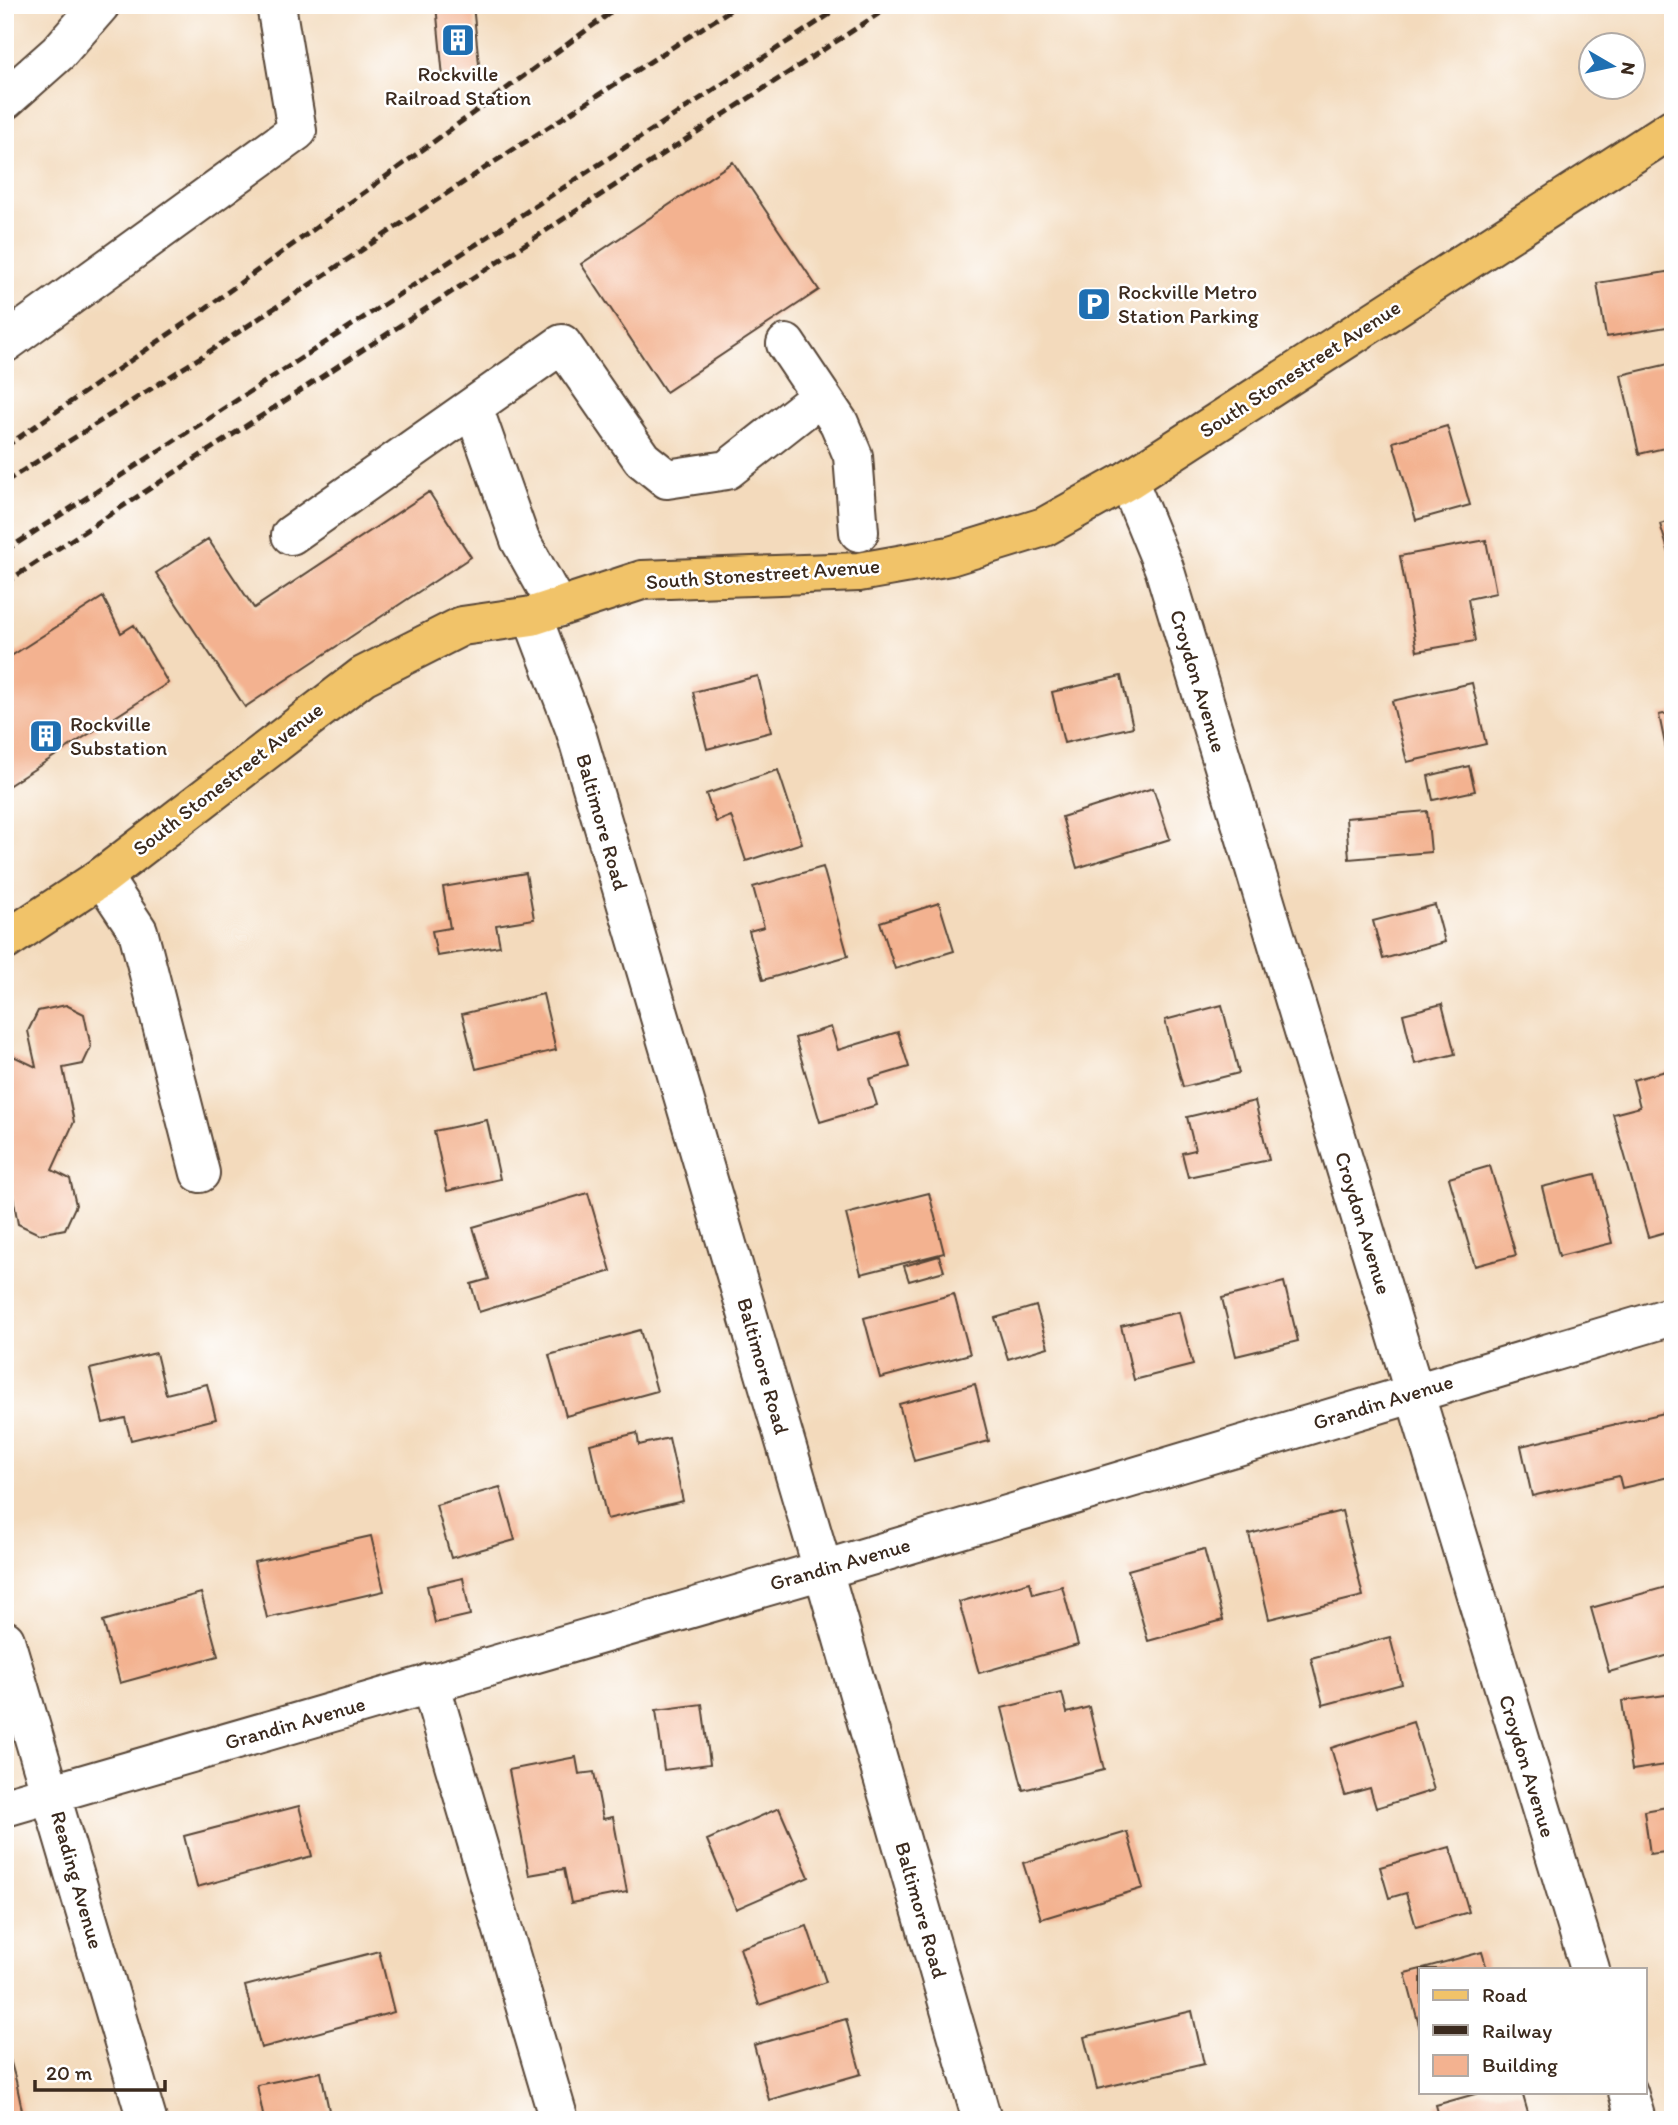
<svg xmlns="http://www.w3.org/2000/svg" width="1678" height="2125" font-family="Itim,sans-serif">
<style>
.building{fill:#f3b290}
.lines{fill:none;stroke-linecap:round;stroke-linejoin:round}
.minor-casing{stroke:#574436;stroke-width:42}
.major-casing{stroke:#574436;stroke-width:42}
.minor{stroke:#fff;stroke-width:38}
.major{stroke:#f1c369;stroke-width:38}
.rail{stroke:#3b2a1e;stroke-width:5;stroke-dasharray:10 5;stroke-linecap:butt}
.labels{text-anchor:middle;stroke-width:5;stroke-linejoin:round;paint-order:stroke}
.poi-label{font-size:21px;fill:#3b2a1e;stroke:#fff;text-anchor:start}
.street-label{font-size:21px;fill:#3b2a1e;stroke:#fff}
</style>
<rect width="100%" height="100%" fill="#fff"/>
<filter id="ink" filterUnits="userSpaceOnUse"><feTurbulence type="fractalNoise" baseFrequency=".0143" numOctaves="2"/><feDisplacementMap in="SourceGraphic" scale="14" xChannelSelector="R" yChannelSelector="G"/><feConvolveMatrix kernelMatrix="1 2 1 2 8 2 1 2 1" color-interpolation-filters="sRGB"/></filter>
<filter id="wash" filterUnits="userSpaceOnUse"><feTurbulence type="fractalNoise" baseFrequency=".00686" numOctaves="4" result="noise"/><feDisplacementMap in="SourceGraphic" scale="28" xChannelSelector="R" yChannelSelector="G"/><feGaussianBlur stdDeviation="1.57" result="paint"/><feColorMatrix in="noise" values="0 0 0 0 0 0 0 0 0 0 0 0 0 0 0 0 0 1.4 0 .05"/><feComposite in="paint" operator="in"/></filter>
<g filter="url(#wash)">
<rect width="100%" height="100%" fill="#f3dabc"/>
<g id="blocks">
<path class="building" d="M 436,5 L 473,5 L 480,74 L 443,77 Z
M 733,162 L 819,290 L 666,392 L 581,264 Z
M 1673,271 L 1673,326 L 1606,337 L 1597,283 Z
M 1673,363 L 1673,446 L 1639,454 L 1621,375 Z
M 1447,426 L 1470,505 L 1416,520 L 1393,442 Z
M 429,492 L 471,557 L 245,707 L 156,573 L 208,539 L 254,608 Z
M 1673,520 L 1673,563 L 1672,563 L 1660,524 Z
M 1486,540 L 1496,593 L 1468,599 L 1475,641 L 1417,651 L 1400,556 Z
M 103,597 L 121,633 L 134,625 L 168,683 L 5,788 L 5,660 Z
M 758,676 L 771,732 L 707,749 L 693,692 Z
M 1121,676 L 1133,727 L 1064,743 L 1052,692 Z
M 1472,683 L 1486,744 L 1407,762 L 1392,701 Z
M 1673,712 L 1673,767 L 1670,768 L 1659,715 Z
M 1469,766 L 1475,791 L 1433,800 L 1428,776 Z
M 778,770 L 802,843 L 746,861 L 731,816 L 716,822 L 706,794 Z
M 1153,788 L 1170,839 L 1077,868 L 1062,817 Z
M 1427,811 L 1431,852 L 1349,859 L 1346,818 Z
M 823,867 L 848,956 L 763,980 L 749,931 L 764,927 L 753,887 Z
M 526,873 L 534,919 L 496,925 L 500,946 L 437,956 L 432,931 L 450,928 L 443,887 Z
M 939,903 L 954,951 L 895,969 L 880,922 Z
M 1435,905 L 1445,942 L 1383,959 L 1373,921 Z
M 543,994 L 556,1050 L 476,1069 L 462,1014 Z
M 1442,1004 L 1455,1054 L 1415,1064 L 1403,1014 Z
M 66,1005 L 84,1014 L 91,1047 L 83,1064 L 63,1068 L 74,1122 L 52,1170 L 70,1179 L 76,1205 L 65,1229 L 39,1234 L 18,1224 L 8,1169 L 5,1168 L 5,1052 L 36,1067 L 28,1031 L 38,1011 Z
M 1222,1005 L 1239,1073 L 1183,1087 L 1165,1020 Z
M 831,1027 L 838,1050 L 898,1032 L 909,1067 L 869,1079 L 877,1105 L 820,1122 L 795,1038 Z
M 1673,1069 L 1673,1230 L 1648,1237 L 1613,1114 L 1640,1107 L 1633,1080 Z
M 1255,1101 L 1269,1160 L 1188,1177 L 1182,1153 L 1195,1150 L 1187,1117 Z
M 487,1120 L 500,1179 L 447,1191 L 434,1131 Z
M 1490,1166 L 1516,1255 L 1475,1266 L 1449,1178 Z
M 1595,1174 L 1612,1243 L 1559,1256 L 1542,1187 Z
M 588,1193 L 611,1271 L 479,1312 L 471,1284 L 489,1279 L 473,1227 Z
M 929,1193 L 944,1253 L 861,1274 L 846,1214 Z
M 939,1256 L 944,1271 L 909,1281 L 904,1266 Z
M 1284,1282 L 1298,1341 L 1236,1356 L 1222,1298 Z
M 954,1294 L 970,1354 L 880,1378 L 864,1318 Z
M 1036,1306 L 1048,1347 L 1008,1359 L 995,1318 Z
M 1179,1312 L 1193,1365 L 1134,1380 L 1121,1326 Z
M 640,1330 L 657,1391 L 566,1416 L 549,1355 Z
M 156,1353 L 166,1394 L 207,1384 L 216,1419 L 131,1440 L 125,1418 L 103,1423 L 90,1369 Z
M 975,1384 L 989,1441 L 914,1461 L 899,1404 Z
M 1673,1411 L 1673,1476 L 1622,1488 L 1619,1476 L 1532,1496 L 1521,1446 Z
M 637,1433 L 639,1445 L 669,1438 L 683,1501 L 607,1519 L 590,1444 Z
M 500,1487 L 515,1540 L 451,1558 L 436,1505 Z
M 1342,1511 L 1363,1596 L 1269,1619 L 1249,1534 Z
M 371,1536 L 384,1591 L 267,1618 L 254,1562 Z
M 1204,1549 L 1223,1620 L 1148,1641 L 1128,1570 Z
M 463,1578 L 470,1615 L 435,1623 L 427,1586 Z
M 1030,1582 L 1033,1594 L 1062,1586 L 1078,1645 L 979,1673 L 959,1602 Z
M 1673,1585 L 1673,1654 L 1609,1672 L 1591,1608 Z
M 201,1593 L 218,1656 L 120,1683 L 103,1621 Z
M 1390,1637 L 1402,1684 L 1323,1705 L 1311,1658 Z
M 1062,1693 L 1067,1713 L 1089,1707 L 1104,1770 L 1023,1790 L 1002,1708 Z
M 1673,1694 L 1673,1764 L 1632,1770 L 1622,1701 Z
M 702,1704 L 710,1764 L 664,1770 L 656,1710 Z
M 1413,1722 L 1434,1790 L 1376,1808 L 1370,1788 L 1345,1795 L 1331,1748 Z
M 576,1757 L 579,1774 L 594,1772 L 603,1819 L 613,1817 L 627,1892 L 571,1903 L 564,1869 L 529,1875 L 509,1770 Z
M 299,1806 L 312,1856 L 197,1887 L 184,1836 Z
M 1673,1806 L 1673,1851 L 1650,1854 L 1644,1811 Z
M 779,1808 L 809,1877 L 736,1909 L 707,1840 Z
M 1127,1832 L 1143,1888 L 1041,1919 L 1023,1863 Z
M 1450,1847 L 1469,1912 L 1416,1927 L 1406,1893 L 1389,1898 L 1380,1867 Z
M 807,1926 L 826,1982 L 759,2005 L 740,1948 Z
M 379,1951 L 394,2012 L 261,2048 L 245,1986 Z
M 1482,1952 L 1487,1969 L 1423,1969 L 1423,1968 Z
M 1421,1969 L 1421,2029 L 1420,2029 L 1405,1973 Z
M 1192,2011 L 1204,2064 L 1097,2089 L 1084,2037 Z
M 846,2019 L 861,2074 L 769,2100 L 754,2045 Z
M 5,2041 L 16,2081 L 24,2120 L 5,2120 Z
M 321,2072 L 331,2120 L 264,2120 L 257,2085 Z
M 1482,2092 L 1522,2092 L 1530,2120 L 1440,2120 L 1436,2105 Z"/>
</g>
</g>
<g filter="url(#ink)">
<use href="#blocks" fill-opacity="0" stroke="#574436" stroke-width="2"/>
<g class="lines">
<g class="minor-casing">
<path id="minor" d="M 5,100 L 58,53 L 100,5
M 5,343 L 297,131 L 276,5
M 786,344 L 839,423 L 853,456 L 859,532
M 473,407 L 520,540 L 558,608
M 1128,480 L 1164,568 C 1306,1035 1445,1503 1590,1969
M 291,535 L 562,344 L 642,459 L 667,479 L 727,470 L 821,396
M 532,616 L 575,729 L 823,1570 L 982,2120
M 102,877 L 138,931 L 200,1173
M 5,1640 L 147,2120
M 430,1683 L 559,2120
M 5,1807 L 823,1570 L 1673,1316
M 1628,2092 L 1636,2120"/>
</g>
<g class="major-casing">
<path id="major" d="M 5,941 L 102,877 L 363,676 L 462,626 L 532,616 L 642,580 L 859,572 L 950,556 L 1044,527 L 1128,480 L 1673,128"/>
</g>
<use href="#minor" class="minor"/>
<use href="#major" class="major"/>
<path class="rail" d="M 5,447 L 188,321 L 621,5
M 5,482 L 207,353 L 491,164 L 738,5
M 5,551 L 844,5
M 5,583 L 892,5"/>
</g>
</g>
<defs>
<g id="building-square" transform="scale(1.75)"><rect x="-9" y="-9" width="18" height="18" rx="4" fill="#1f6fb2" stroke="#fff"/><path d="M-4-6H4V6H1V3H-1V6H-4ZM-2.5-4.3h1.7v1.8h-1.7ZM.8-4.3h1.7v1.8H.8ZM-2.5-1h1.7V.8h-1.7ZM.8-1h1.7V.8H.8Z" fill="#fff"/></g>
<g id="parking-square" transform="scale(1.75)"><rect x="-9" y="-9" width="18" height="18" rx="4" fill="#1f6fb2" stroke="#fff"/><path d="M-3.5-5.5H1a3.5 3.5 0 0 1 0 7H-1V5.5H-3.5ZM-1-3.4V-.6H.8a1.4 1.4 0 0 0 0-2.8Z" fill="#fff"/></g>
</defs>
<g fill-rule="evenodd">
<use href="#building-square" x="458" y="40"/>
<use href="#parking-square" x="1094" y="304"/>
<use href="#building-square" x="46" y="736"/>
</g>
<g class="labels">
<g class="poi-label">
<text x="458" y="81" text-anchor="middle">Rockville<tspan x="458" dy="24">Railroad Station</tspan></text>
<text x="1118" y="299">Rockville Metro<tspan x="1118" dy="24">Station Parking</tspan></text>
<text x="70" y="731">Rockville<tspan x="70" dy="24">Substation</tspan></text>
</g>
<g class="street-label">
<text transform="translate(1300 369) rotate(-33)" y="7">South Stonestreet Avenue</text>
<text transform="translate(763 574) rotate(-4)" y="7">South Stonestreet Avenue</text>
<text transform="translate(1198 681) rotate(73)" y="7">Croydon Avenue</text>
<text transform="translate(228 779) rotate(-38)" y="7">South Stonestreet Avenue</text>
<text transform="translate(602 822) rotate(74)" y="7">Baltimore Road</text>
<text transform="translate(1363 1223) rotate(73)" y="7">Croydon Avenue</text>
<text transform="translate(763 1366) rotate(74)" y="7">Baltimore Road</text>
<text transform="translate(1383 1402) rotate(-17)" y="7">Grandin Avenue</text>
<text transform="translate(840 1564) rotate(-16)" y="7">Grandin Avenue</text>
<text transform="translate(295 1723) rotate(-16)" y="7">Grandin Avenue</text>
<text transform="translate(1527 1766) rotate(73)" y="7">Croydon Avenue</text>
<text transform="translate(77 1880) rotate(74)" y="7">Reading Avenue</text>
<text transform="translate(921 1910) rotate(74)" y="7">Baltimore Road</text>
</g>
</g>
<rect width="1678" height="2125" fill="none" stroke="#fff" stroke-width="28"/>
<rect x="1419" y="1968" width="228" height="126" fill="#ffffff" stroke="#b1aaa5" stroke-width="2"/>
<rect x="1433" y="1990" width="35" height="10" fill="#f1c369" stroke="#b1aaa5" stroke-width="2"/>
<text x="1482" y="2002" font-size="21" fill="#3b2a1e">Road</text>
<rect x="1433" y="2025" width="35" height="10" fill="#3b2a1e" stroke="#b1aaa5" stroke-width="2"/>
<text x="1482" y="2038" font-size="21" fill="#3b2a1e">Railway</text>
<rect x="1433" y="2055" width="35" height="21" fill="#f3b290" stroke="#b1aaa5" stroke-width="2"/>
<text x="1482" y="2072" font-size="21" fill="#3b2a1e">Building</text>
<g transform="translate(1612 66) rotate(99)"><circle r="33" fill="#ffffff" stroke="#b1aaa5" stroke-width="2"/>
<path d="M0-5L12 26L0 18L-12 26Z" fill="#1f6fb2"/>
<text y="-10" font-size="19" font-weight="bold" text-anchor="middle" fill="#3b2a1e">N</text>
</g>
<path d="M35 2080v10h130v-10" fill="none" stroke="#3b2a1e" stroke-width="3.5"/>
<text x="46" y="2080" font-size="21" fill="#3b2a1e" stroke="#ffffff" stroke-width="5" paint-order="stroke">20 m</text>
</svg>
